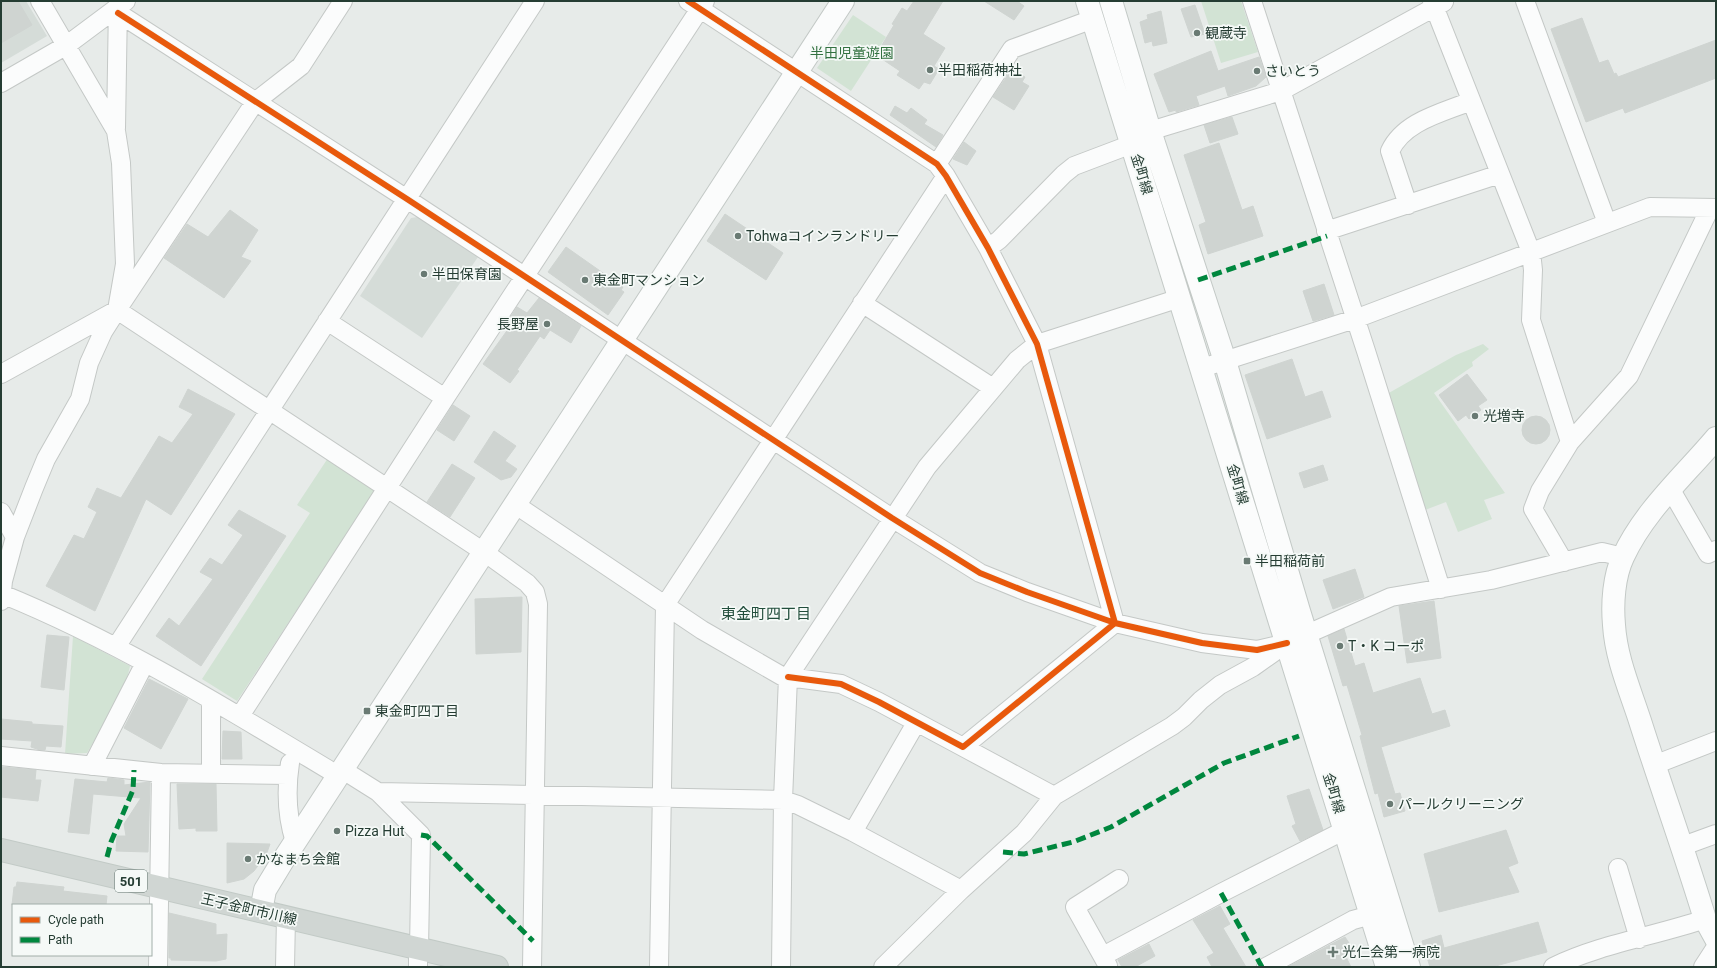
<svg xmlns="http://www.w3.org/2000/svg" width="1717" height="968" font-family="Roboto,'Noto Sans JP',sans-serif">
<style>
.built{fill:#d5dcd8}
.green{fill:#d2e3d4}
.building{fill:#cfd4d1;stroke:#cfd4d1}
.lines{fill:none;stroke-linecap:round;stroke-linejoin:round}
.street-casing{stroke:#c4c8c6;stroke-width:20}
.secondary-casing{stroke:#c3c9c6;stroke-width:24}
.primary-casing{stroke:#c2cac6;stroke-width:24}
.street{stroke:#fbfcfc;stroke-width:18}
.secondary{stroke:#fbfcfc;stroke-width:22}
.primary{stroke:#d0d6d3;stroke-width:22}
.quiet{stroke:#00873e;stroke-width:5;stroke-dasharray:10 5;stroke-linecap:butt}
.cycleway-casing{stroke:#f5f9f7;stroke-width:8}
.cycleway{stroke:#e8590c;stroke-width:6}
.poi-dot{fill:#697a73;stroke:#f5f9f7;stroke-width:1.5}
.labels{text-anchor:middle;stroke-width:3.5;stroke-linejoin:round;paint-order:stroke}
.shield{fill:#f5f9f7;stroke:#63756e;stroke-width:1}
.shield-label{font-size:13px;font-weight:bold;fill:#253d33}
.poi-label{font-size:14px;fill:#253d33;stroke:#f5f9f7;text-anchor:start}
.park-label{font-size:14px;fill:#327140;stroke:#f5f9f7}
.street-label{font-size:14px;fill:#253d33;stroke:#f5f9f7}
.neighbourhood-label{font-size:15px;fill:#224e3c;stroke:#f5f9f7}
</style>
<rect width="100%" height="100%" fill="#e7ebe9"/>
<path class="built" d="M 1,1 L 26,1 L 47,36 L 1,63 Z
M 418,217 L 478,257 L 422,338 L 360,296 L 411,218 Z"/>
<path class="green" d="M 1201,1 L 1241,1 L 1258,52 L 1221,63 Z
M 853,15 L 886,37 L 851,91 L 817,68 Z
M 1483,344 L 1489,349 L 1472,362 L 1473,366 L 1434,393 L 1505,493 L 1484,500 L 1492,519 L 1458,532 L 1446,502 L 1425,510 L 1387,394 L 1456,355 Z
M 328,458 L 376,489 L 237,701 L 202,679 L 310,513 L 297,505 Z
M 73,636 L 130,666 L 124,691 L 87,753 L 65,754 Z"/>
<path class="building" d="M 1,1 L 18,1 L 32,25 L 1,43 Z
M 914,1 L 943,1 L 923,34 L 945,48 L 934,66 L 939,69 L 930,84 L 924,82 L 919,89 L 897,75 L 900,71 L 876,55 L 894,25 L 892,24 L 902,8 L 907,11 Z
M 984,1 L 1017,1 L 1024,6 L 1014,20 Z
M 1195,5 L 1205,34 L 1191,37 L 1181,9 Z
M 1161,11 L 1167,43 L 1153,46 L 1152,41 L 1145,43 L 1140,22 L 1148,19 L 1147,15 Z
M 1582,18 L 1599,63 L 1608,60 L 1614,74 L 1616,73 L 1618,77 L 1716,40 L 1716,78 L 1625,113 L 1623,108 L 1586,122 L 1551,29 Z
M 1211,51 L 1218,71 L 1259,57 L 1266,77 L 1256,86 L 1228,96 L 1225,86 L 1196,96 L 1199,105 L 1176,112 L 1176,110 L 1169,112 L 1154,74 Z
M 1012,69 L 1025,77 L 1022,82 L 1029,86 L 1014,110 L 993,97 Z
M 895,106 L 907,113 L 911,108 L 927,120 L 924,124 L 943,135 L 936,147 L 890,115 Z
M 1232,117 L 1238,134 L 1210,143 L 1204,125 Z
M 964,142 L 976,151 L 967,165 L 953,159 Z
M 1219,143 L 1242,210 L 1253,206 L 1263,236 L 1208,254 L 1199,225 L 1206,222 L 1184,155 Z
M 230,210 L 258,230 L 241,257 L 251,261 L 224,298 L 164,258 L 187,224 L 208,237 Z
M 725,214 L 783,253 L 766,280 L 707,241 Z
M 566,247 L 623,287 L 621,290 L 624,292 L 608,315 L 548,272 Z
M 1324,284 L 1334,315 L 1313,321 L 1303,291 Z
M 539,298 L 581,326 L 571,343 L 550,330 L 544,339 L 540,336 L 517,370 L 519,371 L 510,383 L 483,364 L 514,321 L 510,318 L 517,307 L 527,313 Z
M 1292,359 L 1305,397 L 1322,391 L 1331,417 L 1267,439 L 1245,375 Z
M 1467,374 L 1487,400 L 1478,406 L 1481,410 L 1469,419 L 1466,415 L 1458,421 L 1439,395 Z
M 188,389 L 235,414 L 171,515 L 146,499 L 95,611 L 46,586 L 74,535 L 84,539 L 97,512 L 88,507 L 97,488 L 121,498 L 159,436 L 172,443 L 193,414 L 179,407 Z
M 453,405 L 470,416 L 454,441 L 437,430 Z
M1522 430a14 14 0 1 1 28 0a14 14 0 1 1-28 0Z
M 494,431 L 516,446 L 505,461 L 517,469 L 511,477 L 501,480 L 474,462 Z
M 452,464 L 475,478 L 450,517 L 427,502 Z
M 1323,465 L 1328,480 L 1304,488 L 1299,473 Z
M 239,510 L 286,536 L 201,666 L 156,636 L 169,618 L 179,626 L 213,579 L 200,572 L 210,558 L 222,565 L 243,535 L 228,525 Z
M 1355,569 L 1364,597 L 1333,609 L 1323,580 Z
M 522,597 L 521,652 L 476,654 L 475,599 Z
M 1434,601 L 1441,658 L 1407,663 L 1399,606 Z
M 1344,629 L 1355,666 L 1364,663 L 1373,693 L 1420,678 L 1432,714 L 1445,710 L 1450,726 L 1381,747 L 1395,794 L 1400,793 L 1405,811 L 1384,817 L 1378,793 L 1375,794 L 1360,736 L 1362,735 L 1347,685 L 1343,686 L 1328,636 Z
M 47,635 L 69,637 L 64,690 L 41,687 Z
M 149,679 L 188,699 L 161,749 L 124,728 Z
M 1,719 L 32,722 L 32,724 L 63,726 L 61,747 L 46,746 L 45,750 L 40,750 L 31,747 L 32,741 L 1,739 Z
M 223,731 L 241,732 L 242,759 L 222,759 Z
M 1,767 L 36,770 L 35,780 L 41,780 L 38,801 L 1,797 Z
M 108,778 L 124,780 L 124,785 L 150,782 L 148,852 L 116,851 L 117,836 L 126,836 L 124,824 L 141,798 L 93,794 L 89,834 L 68,832 L 75,779 L 107,782 Z
M 177,784 L 216,784 L 217,831 L 196,831 L 196,828 L 179,829 Z
M 1309,789 L 1323,830 L 1300,841 L 1292,826 L 1296,824 L 1287,796 Z
M 1506,830 L 1518,863 L 1508,867 L 1519,892 L 1439,912 L 1424,854 Z
M 227,843 L 270,844 L 266,855 L 254,871 L 244,879 L 227,883 Z
M 17,882 L 64,887 L 63,891 L 107,896 L 106,905 L 12,905 L 14,887 L 16,887 Z
M 1220,906 L 1230,924 L 1223,928 L 1246,967 L 1212,967 L 1207,957 L 1214,953 L 1193,920 Z
M 169,913 L 216,924 L 216,935 L 227,934 L 226,959 L 216,961 L 171,960 L 171,958 L 169,958 Z
M 1538,922 L 1547,952 L 1492,967 L 1430,967 L 1422,941 L 1441,935 L 1444,948 Z
M 1345,937 L 1353,949 L 1345,955 L 1351,967 L 1288,967 Z
M 1149,944 L 1155,956 L 1135,967 L 1122,967 L 1118,960 Z"/>
<g class="lines">
<g class="street-casing">
<path id="street" d="M 688,1 L 937,164 L 946,176 L 988,248 L 1037,344 L 1115,623 L 963,747 L 879,702 L 841,684 L 788,677
M 1252,1 L 1366,351 L 1441,589
M 1432,1 L 1531,252 L 1533,270 L 1531,320 L 1570,442
M 1525,1 L 1607,223
M 118,13 L 407,199 L 892,518 L 980,573 L 1027,592 L 1115,623 L 1202,643 L 1257,650 L 1287,643
M 1,83 L 67,45 L 126,1
M 116,128 L 118,4
M 1150,131 L 1281,91 L 1444,2
M 937,164 L 1012,49 L 1093,19
M 1408,205 L 1390,151 C 1404,121 1442,113 1471,101
M 1326,231 L 1500,174
M 988,248 L 999,240 L 1064,174 L 1074,166 L 1132,144
M 862,303 L 993,388
M 117,310 L 484,552 L 527,583 L 535,592 L 538,604 L 532,967
M 327,321 L 445,398
M 1202,368 L 1355,319 L 1650,207 L 1716,208
M 1,374 L 117,310 L 255,102 L 301,66 L 343,1
M 1671,490 L 1708,554 L 1716,550
M 516,505 L 702,630 L 787,679
M 1,512 L 15,537
M 1564,562 L 1533,509 L 1540,491 L 1570,442 L 1629,376 L 1710,208
M 2,594 C 120,642 229,710 339,776
M 1,601 L 3,581 L 15,537 L 34,488 L 46,459 L 80,399 L 89,363 L 103,332 L 117,310 L 125,264 L 121,163 L 116,131 L 40,1
M 116,647 L 535,1
M 240,716 L 445,398 L 705,1
M 963,747 L 1054,796
M 1,756 L 161,773 L 288,775
M 290,763 C 286,789 287,817 295,842
M 1654,765 L 1716,741
M 92,766 L 145,663
M 343,770 L 378,792 L 421,835 L 419,949
M 211,773 L 211,701
M 378,792 L 783,800 L 798,805 L 853,832 L 961,890
M 853,832 L 916,723
M 1683,846 L 1716,834
M 1618,868 L 1639,939
M 1103,956 L 1221,893 L 1345,830
M 1108,966 L 1075,907 L 1119,879
M 158,967 L 161,773
M 285,967 L 286,917
M 418,967 L 418,948
M 659,967 L 665,605 L 946,176
M 781,967 L 783,800 L 788,677 L 927,467 L 1017,360 L 1037,344 L 1180,298
M 883,967 L 961,890 L 1024,833 L 1054,796 L 1172,726 L 1184,717 L 1201,700 L 1220,685 L 1253,667 L 1287,643 L 1391,597 L 1491,580 L 1602,552 L 1623,557
M 1266,967 L 1353,920 L 1371,915
M 1553,967 C 1600,944 1655,936 1705,919
M 1703,967 L 1716,947"/>
</g>
<g class="secondary-casing">
<path id="secondary" d="M 1087,1 L 1387,967
M 1111,1 L 1150,131 L 1225,361 L 1299,611 L 1409,967
M 1716,438 C 1684,476 1644,511 1623,557 C 1614,576 1612,603 1614,625 C 1616,658 1630,690 1640,721 C 1661,787 1685,853 1705,919 L 1716,939
M 261,911 L 265,890 L 282,862 L 843,1"/>
</g>
<g class="primary-casing">
<path id="primary" d="M 1,850 L 497,967"/>
</g>
<use href="#street" class="street"/>
<use href="#secondary" class="secondary"/>
<use href="#primary" class="primary"/>
<path class="quiet" d="M 1198,280 L 1327,236
M 421,835 L 427,836 L 533,941
M 1003,852 L 1024,854 L 1073,842 L 1111,827 L 1224,763 L 1299,736
M 107,857 L 111,842 L 133,790 L 134,770
M 1221,893 L 1262,967
M 72,967 L 72,966"/>
<g class="cycleway-casing">
<path id="cycleway" d="M 688,1 L 937,164 L 946,176 L 988,248 L 1037,344 L 1115,623 L 963,747 L 879,702 L 841,684 L 788,677
M 118,13 L 407,199 L 892,518 L 980,573 L 1027,592 L 1115,623 L 1202,643 L 1257,650 L 1287,643"/>
</g>
<use href="#cycleway" class="cycleway"/>
</g>
<g class="poi-dot">
<circle cx="1197" cy="33" r="4"/>
<circle cx="930" cy="70" r="4"/>
<circle cx="1257" cy="71" r="4"/>
<circle cx="738" cy="236" r="4"/>
<circle cx="424" cy="274" r="4"/>
<circle cx="585" cy="280" r="4"/>
<circle cx="547" cy="324" r="4"/>
<circle cx="1475" cy="416" r="4"/>
<rect x="1243" y="557" width="8" height="8" rx="2"/>
<circle cx="1340" cy="646" r="4"/>
<rect x="363" y="707" width="8" height="8" rx="2"/>
<circle cx="1390" cy="804" r="4"/>
<circle cx="337" cy="831" r="4"/>
<circle cx="248" cy="859" r="4"/>
<path d="M1331 946h4v4h4v4h-4v4h-4v-4h-4v-4h4z"/>
</g>
<g class="labels">
<rect class="shield" x="115" y="870" width="32" height="22" rx="3"/>
<g class="shield-label">
<text x="131" y="886">501</text>
</g>
<g class="poi-label">
<text x="1205" y="38">観蔵寺</text>
<text x="938" y="75">半田稲荷神社</text>
<text x="1265" y="76">さいとう</text>
<text x="746" y="241">Tohwaコインランドリー</text>
<text x="432" y="279">半田保育園</text>
<text x="593" y="285">東金町マンション</text>
<text x="539" y="329" text-anchor="end">長野屋</text>
<text x="1483" y="421">光増寺</text>
<text x="1255" y="566">半田稲荷前</text>
<text x="1348" y="651">T・K コーポ</text>
<text x="375" y="716">東金町四丁目</text>
<text x="1398" y="809">パールクリーニング</text>
<text x="345" y="836">Pizza Hut</text>
<text x="256" y="864">かなまち会館</text>
<text x="1342" y="957">光仁会第一病院</text>
</g>
<g class="park-label">
<text x="852" y="58">半田児童遊園</text>
</g>
<g class="street-label">
<text transform="translate(1142 174) rotate(73)" y="5">金町線</text>
<text transform="translate(1238 484) rotate(73)" y="5">金町線</text>
<text transform="translate(1334 793) rotate(73)" y="5">金町線</text>
<text transform="translate(249 909) rotate(13)" y="5">王子金町市川線</text>
</g>
<g class="neighbourhood-label">
<text x="766" y="619">東金町四丁目</text>
</g>
</g>
<rect width="1717" height="968" fill="none" stroke="#253d33" stroke-width="4"/>
<rect x="12" y="904" width="140" height="52" fill="#f5f9f7" stroke="#a2aea9"/>
<rect x="20" y="917" width="20" height="6" fill="#e8590c" stroke="#a2aea9"/>
<text x="48" y="924" font-size="12" fill="#253d33">Cycle path</text>
<rect x="20" y="937" width="20" height="6" fill="#00873e" stroke="#a2aea9"/>
<text x="48" y="944" font-size="12" fill="#253d33">Path</text>
</svg>
